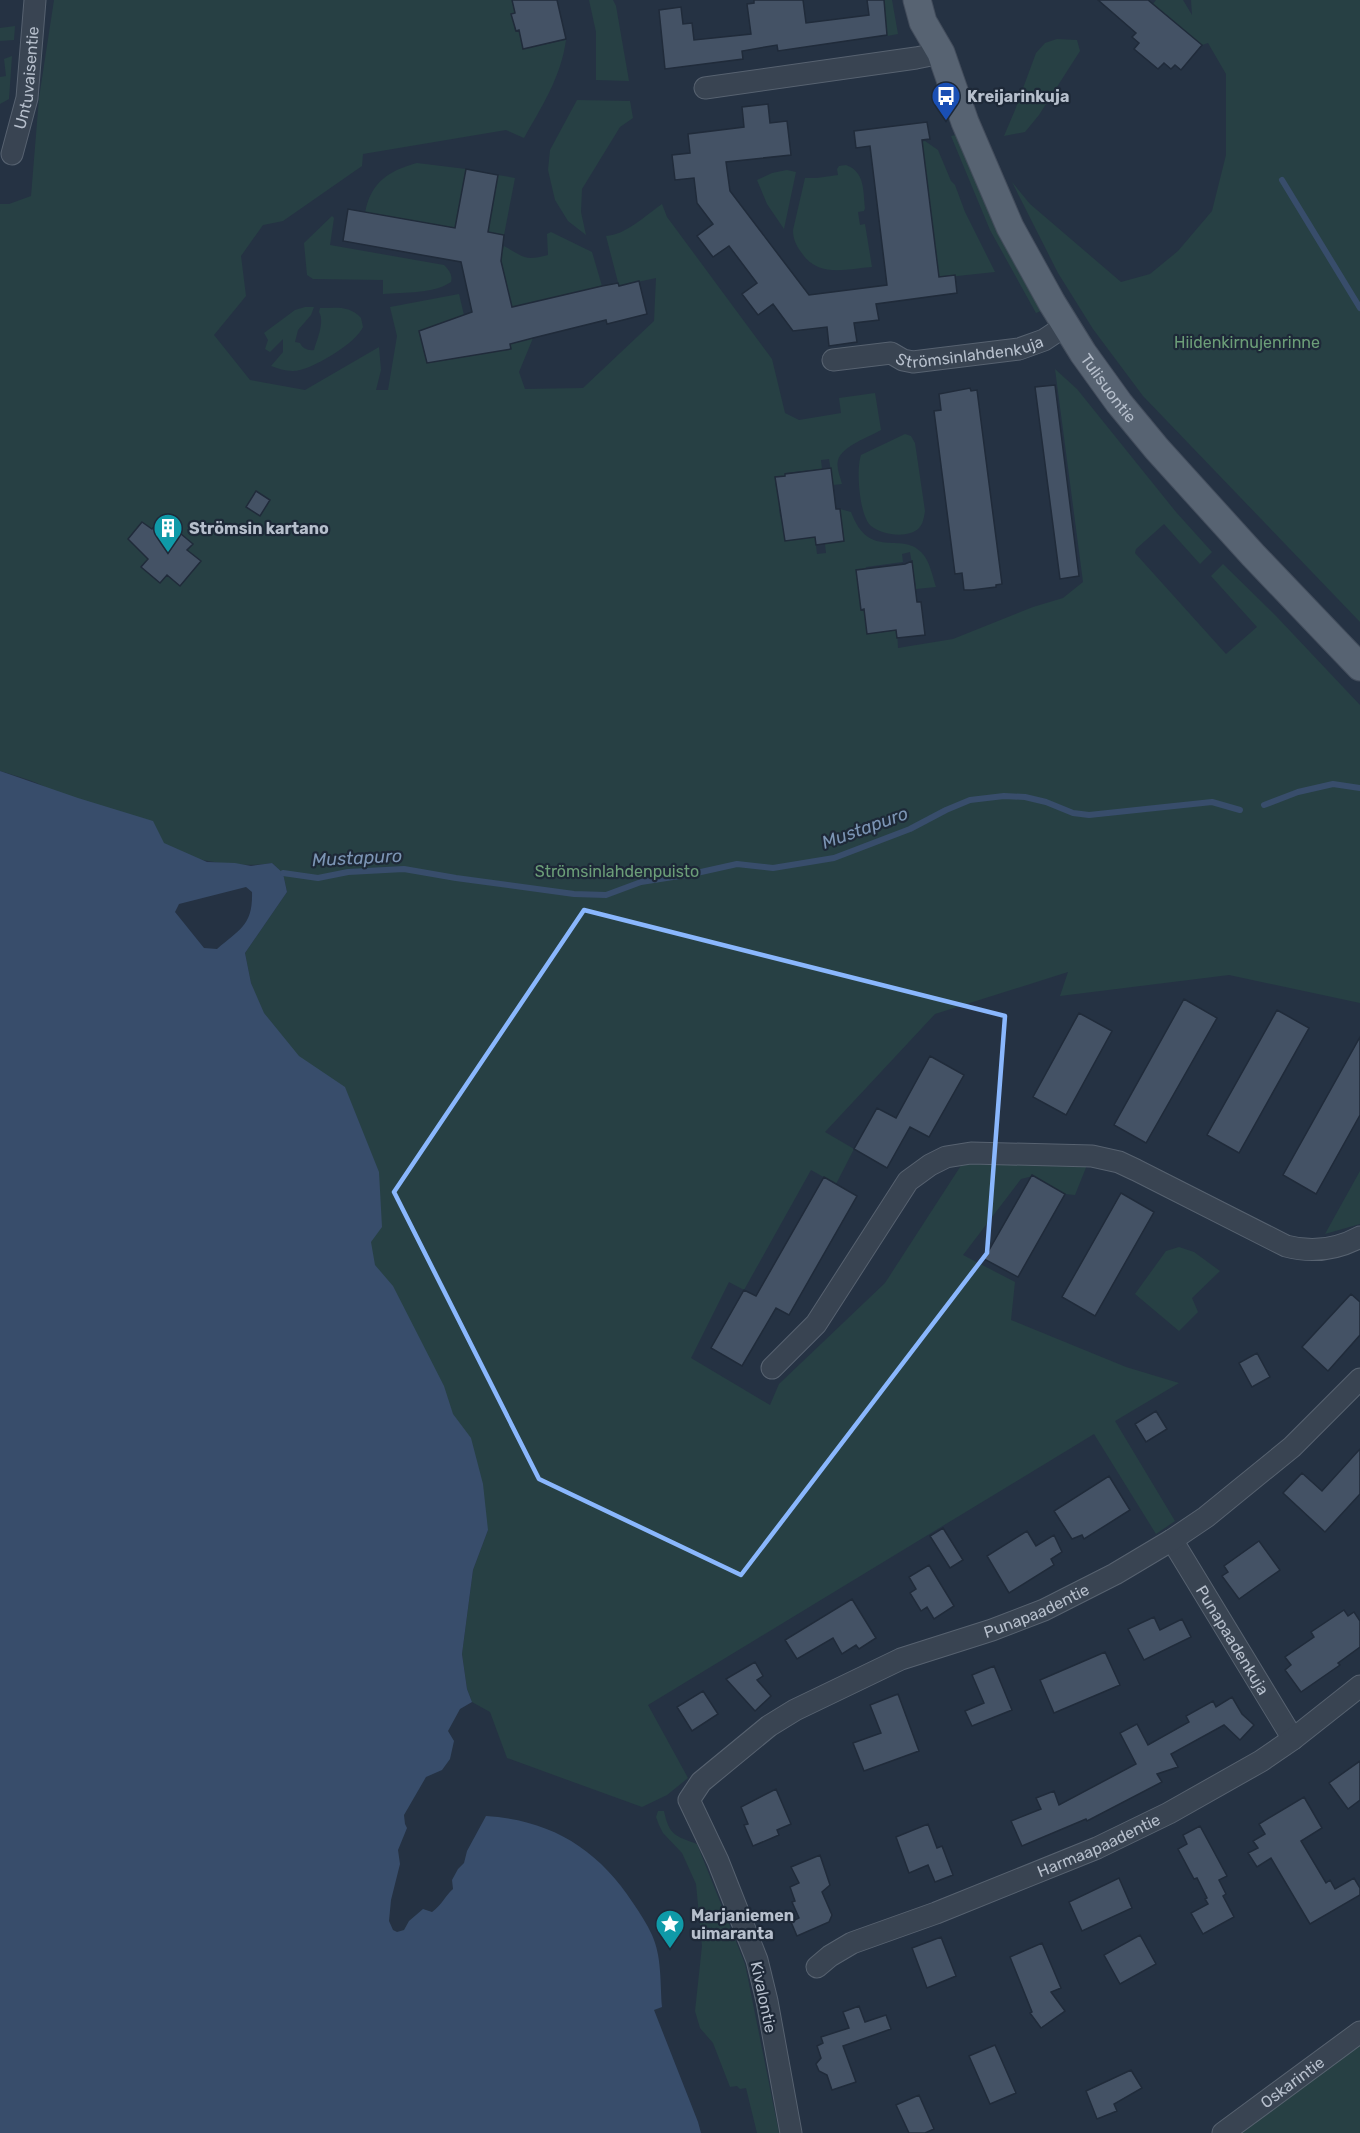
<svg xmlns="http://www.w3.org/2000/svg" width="1360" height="2133" font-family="Rubik,sans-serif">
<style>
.green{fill:#274044}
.water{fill:#384d6b;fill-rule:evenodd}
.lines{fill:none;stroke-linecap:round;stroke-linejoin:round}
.stream{stroke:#384d6b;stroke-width:6}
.building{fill:#445265;stroke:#202b3a;stroke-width:1.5}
.minor-casing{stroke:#576270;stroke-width:23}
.major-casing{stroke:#434d5c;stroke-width:29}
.minor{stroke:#394452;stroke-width:21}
.major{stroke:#576372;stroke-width:27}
.marked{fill:none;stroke:#8ab7fd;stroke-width:4.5;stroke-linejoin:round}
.labels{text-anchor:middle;stroke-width:4.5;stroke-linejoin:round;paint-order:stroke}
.street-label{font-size:16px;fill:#b6bfcc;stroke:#1e2938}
.poi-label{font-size:16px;font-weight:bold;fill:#b6bfcc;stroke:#1e2938;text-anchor:start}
.park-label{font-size:16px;fill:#6c9e78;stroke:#1e2938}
.water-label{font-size:18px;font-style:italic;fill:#7c95b5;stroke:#1e2938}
</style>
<rect width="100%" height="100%" fill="#253243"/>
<path class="green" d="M 54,0 L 512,0 L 515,13 L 512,14 L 515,31 L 519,30 L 523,49 L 566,40 C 561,77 542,106 524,138 L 506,130 L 363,154 L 362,166 L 283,221 L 263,225 L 241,256 L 246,296 L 214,335 L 250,380 L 305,390 L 379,347 L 381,370 L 376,390 L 388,390 L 397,336 L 390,307 L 459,294 L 464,315 L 427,363 L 494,352 L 510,344 L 533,338 L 519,372 L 525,389 L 583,388 L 654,321 L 656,278 L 619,286 L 606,236 C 626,235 646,215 662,204 L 667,217 L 772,359 L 785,413 L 799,420 L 841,413 L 839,398 L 875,393 L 881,430 C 869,437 842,446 838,460 C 836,468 840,476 842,484 L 833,485 L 829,459 L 821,460 L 822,469 L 785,473 L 785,476 L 775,478 L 776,487 L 787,486 L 789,504 L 779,506 L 780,516 L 815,537 L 817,554 L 826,553 L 825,544 L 844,541 L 840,509 L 851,512 C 869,561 901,531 921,552 C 930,561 932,575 936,587 L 916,589 L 910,552 L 902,554 L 903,562 L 866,567 L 861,610 L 864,609 L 867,634 L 897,630 L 898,648 L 953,639 L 1033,607 L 1063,598 L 1083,582 L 1055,369 L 1077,389 L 1176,512 L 1212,552 L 1200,564 L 1164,524 L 1136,549 L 1135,553 L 1226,654 L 1257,627 L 1211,576 L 1223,564 L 1276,616 L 1360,705 L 1360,1003 L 1229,975 L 1060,996 L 1068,972 L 935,1014 L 825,1132 L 854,1149 L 836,1184 L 811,1170 L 744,1290 L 729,1282 L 691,1358 L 770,1405 L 779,1384 L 885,1283 L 962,1164 L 1087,1165 L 1075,1195 L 1065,1194 L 1033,1176 L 1021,1179 L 963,1255 L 1015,1282 L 1011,1320 L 1126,1367 L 1179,1383 L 1115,1421 L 1175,1521 L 1156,1534 L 1094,1434 L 648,1705 L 688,1778 L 667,1795 L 642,1807 L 507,1758 L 490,1712 L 472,1702 L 467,1689 L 462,1654 L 473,1570 L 488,1530 L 461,1525 L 251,983 L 245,953 L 287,892 L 283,873 L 272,863 C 229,870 175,856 135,838 C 104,824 77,802 47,788 C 33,780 16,776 0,771 L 0,204 L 9,204 L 31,196 L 39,98 Z
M 589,0 L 613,0 L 616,6 L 629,81 L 596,80 L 596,32 Z
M 884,0 L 892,0 L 898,34 L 887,36 Z
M 1156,0 L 1183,0 L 1192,15 L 1191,0 L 1360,0 L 1360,622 L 1143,396 L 1093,329 L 1058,273 L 1012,182 L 1030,204 L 1121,282 L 1150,274 L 1178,251 L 1212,211 L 1226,155 L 1226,74 L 1208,43 L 1202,45 L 1153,4 Z
M 15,26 L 14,40 L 0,41 L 0,28 Z
M 1057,39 L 1077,40 L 1080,51 L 1039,115 L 1025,132 L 1004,136 L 1015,110 L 1036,53 L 1045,43 Z
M 12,56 L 9,99 L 0,104 L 0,77 L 6,76 L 4,59 Z
M 577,100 L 630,101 L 633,118 L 620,127 L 582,189 L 581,212 L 586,235 L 568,221 L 555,200 L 548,170 L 550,150 Z
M 960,134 L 1041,311 L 1036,313 L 990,230 L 951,136 Z
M 925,141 L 938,150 L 951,181 L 955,185 L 965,212 L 995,272 L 910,281 L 909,146 Z
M 417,163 L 466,169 L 455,228 L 365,213 C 371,182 388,171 417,163 Z
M 846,165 C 865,172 863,190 865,208 L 864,211 L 858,212 L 860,225 L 865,224 L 872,267 C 845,269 818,278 801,252 C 796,245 793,239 793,230 L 805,178 L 817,178 L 838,175 L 837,169 L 839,166 Z
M 787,170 L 796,172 L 784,229 L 767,204 L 757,180 L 772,173 Z
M 498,175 L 515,178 L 504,235 L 488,232 Z
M 332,216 L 334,218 L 330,245 L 444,265 C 449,270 453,275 451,282 C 433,294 405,292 383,294 L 383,280 L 313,279 L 307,275 L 304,243 Z
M 551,232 L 592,252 L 602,286 L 512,307 L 498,248 L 503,249 L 504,246 C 523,256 524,262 548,255 L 547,234 Z
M 305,307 L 314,307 L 311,315 L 298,330 L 295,342 L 300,343 C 302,348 308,351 314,350 C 317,339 325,322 319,312 L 320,308 C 335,308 350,305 361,318 L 363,327 C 356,343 317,366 300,370 C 290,373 280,369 271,366 L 283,352 L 283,339 L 270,352 L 265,349 L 268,340 L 264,333 L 295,310 Z
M 905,434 L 911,436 L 915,443 L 925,511 C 924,517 923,524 919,528 C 908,539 882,535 871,526 C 859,515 856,469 861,455 Z
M 1360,1171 L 1360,1224 L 1325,1234 Z
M 1179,1247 L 1194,1252 L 1220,1271 L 1192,1298 L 1198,1312 L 1179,1331 L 1135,1294 L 1166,1251 Z
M 658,1811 L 664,1811 C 669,1835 675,1836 697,1844 L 745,1964 L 779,2133 L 757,2133 L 746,2088 L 740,2089 L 737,2086 L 730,2087 L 713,2043 L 700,2028 L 695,2011 L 702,1946 L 696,1884 L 682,1853 L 663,1833 L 659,1825 L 656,1817 Z
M 1360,2044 L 1360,2133 L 1239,2133 Z"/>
<path class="water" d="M 0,771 L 78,798 L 153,821 L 164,843 L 207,862 L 235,863 L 251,866 L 272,863 L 283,873 L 287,892 L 245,953 L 251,983 L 264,1013 L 299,1056 L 345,1087 L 379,1172 L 382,1227 L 371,1242 L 375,1265 L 393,1286 L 444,1386 L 453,1414 L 471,1438 L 483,1484 L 488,1530 L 473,1570 L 462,1654 L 467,1689 L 472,1702 L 460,1709 L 448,1731 L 454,1741 L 450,1759 L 442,1770 L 426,1777 L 404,1815 L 405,1824 L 407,1828 L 398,1850 L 400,1864 L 391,1900 L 389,1921 L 393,1930 L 397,1932 L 404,1930 L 409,1921 L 423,1909 L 432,1912 C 441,1906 445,1896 453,1889 L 452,1880 L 458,1869 L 464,1863 L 467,1851 L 486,1816 C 551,1820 598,1849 633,1903 C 640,1913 647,1924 652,1935 C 662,1957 660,1983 662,2007 L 654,2010 L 698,2122 L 701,2133 L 0,2133 ZM 246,887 L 252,892 C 253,925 240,929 217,949 L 204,948 L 175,912 L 179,904 Z"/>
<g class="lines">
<path class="stream" d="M 1282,180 L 1360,308
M 1264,805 L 1298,792 L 1333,784 L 1360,788
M 283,873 L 318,878 L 348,872 L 404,869 L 456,878 L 574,894 L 606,895 L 641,882 L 692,874 L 737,864 L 773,868 L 834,858 L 910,829 L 946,810 L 970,800 L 1004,796 L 1025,797 L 1046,802 L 1073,813 L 1089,815 L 1212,802 L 1240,810"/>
</g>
<path class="building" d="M 512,0 L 557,0 L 566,39 L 523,49 L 519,30 L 516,31 L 511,14 L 515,13 Z
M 754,0 L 803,0 L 806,23 L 869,15 L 867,0 L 884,0 L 887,35 L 778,51 L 777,45 L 742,51 L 743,59 L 665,69 L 659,10 L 681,7 L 683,24 L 692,23 L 694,40 L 751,34 L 747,4 L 754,3 Z
M 1098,0 L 1148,0 L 1202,45 L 1181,70 L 1175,65 L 1171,69 L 1164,63 L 1158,69 L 1134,49 L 1139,43 L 1132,37 L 1136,33 Z
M 768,104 L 770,123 L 787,121 L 791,155 L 726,162 L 730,191 L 809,295 L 887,285 L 870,146 L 856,148 L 854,131 L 927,122 L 930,139 L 922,140 L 939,277 L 955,275 L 957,293 L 876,304 L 879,320 L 854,323 L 857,342 L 829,346 L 827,327 L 793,331 L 773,304 L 758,315 L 742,294 L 757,283 L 729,246 L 713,257 L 697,236 L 713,224 L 697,203 L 694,178 L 675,180 L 672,155 L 690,153 L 688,134 L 744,127 L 742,107 Z
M 466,169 L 498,175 L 488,232 L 504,235 L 501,261 L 512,307 L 602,286 L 618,283 L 619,286 L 639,281 L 647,314 L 607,324 L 606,320 L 533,338 L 510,344 L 511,349 L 427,363 L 419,331 L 472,312 L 461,262 L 343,241 L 348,209 L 455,228 Z
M 1055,385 L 1079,576 L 1060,579 L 1035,387 Z
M 970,388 L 971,391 L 977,390 L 1002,584 L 996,585 L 996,587 L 972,590 L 964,590 L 962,573 L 955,574 L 934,411 L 941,410 L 939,394 Z
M 831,468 L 836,509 L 840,509 L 844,541 L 816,545 L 815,537 L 785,541 L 775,477 L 785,476 L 785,474 Z
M 256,491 L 270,500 L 260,516 L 246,507 Z
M 142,522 L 152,529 L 156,524 L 170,536 L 175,529 L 193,544 L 187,550 L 201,561 L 180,586 L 167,575 L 160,583 L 141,567 L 148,559 L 128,539 Z
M 912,561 L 917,602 L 921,602 L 925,635 L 897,638 L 896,630 L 867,634 L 864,609 L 861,610 L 856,570 L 905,564 Z
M 1184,999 L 1217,1018 L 1146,1143 L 1114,1125 Z
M 1277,1010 L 1309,1028 L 1239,1153 L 1207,1135 Z
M 1079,1013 L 1112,1031 L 1066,1115 L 1033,1097 Z
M 1360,1037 L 1360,1115 L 1316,1194 L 1283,1175 Z
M 930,1056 L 964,1075 L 929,1137 L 910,1127 L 887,1168 L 854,1149 L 877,1108 L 896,1118 Z
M 1032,1175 L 1065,1194 L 1018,1277 L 984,1259 Z
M 824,1177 L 857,1196 L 789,1315 L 776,1308 L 742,1366 L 711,1348 L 744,1290 L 756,1296 Z
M 1121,1193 L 1154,1212 L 1095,1316 L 1062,1297 Z
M 1351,1294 L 1360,1302 L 1360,1335 L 1328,1371 L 1302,1347 Z
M 1257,1353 L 1270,1377 L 1252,1387 L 1239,1363 Z
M 1156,1411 L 1167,1429 L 1146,1442 L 1135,1424 Z
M 1360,1449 L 1360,1494 L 1325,1532 L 1283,1493 L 1302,1473 L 1322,1491 Z
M 1109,1476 L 1130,1510 L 1084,1539 L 1082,1535 L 1072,1539 L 1054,1511 Z
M 943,1528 L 963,1560 L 950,1568 L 930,1536 Z
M 1027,1531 L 1036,1546 L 1054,1535 L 1062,1552 L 1051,1559 L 1054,1565 L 1009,1593 L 987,1556 Z
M 1259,1541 L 1280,1570 L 1239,1599 L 1222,1576 L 1228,1572 L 1224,1566 Z
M 929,1565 L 954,1606 L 934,1619 L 927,1607 L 921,1611 L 910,1593 L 916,1589 L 909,1577 Z
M 852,1599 L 876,1638 L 859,1649 L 856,1645 L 842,1654 L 833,1638 L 797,1659 L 785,1640 Z
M 1344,1610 L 1348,1616 L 1354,1612 L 1360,1621 L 1360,1647 L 1338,1663 L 1340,1665 L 1301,1692 L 1285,1670 L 1291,1665 L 1285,1657 L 1314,1637 L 1311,1632 Z
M 1154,1617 L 1160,1630 L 1182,1619 L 1191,1637 L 1144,1660 L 1128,1629 Z
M 1105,1652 L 1120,1685 L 1054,1713 L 1040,1680 Z
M 755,1662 L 763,1676 L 757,1680 L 771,1696 L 755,1711 L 726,1679 Z
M 994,1666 L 1012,1710 L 972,1726 L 965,1711 L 984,1703 L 972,1675 Z
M 703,1691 L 718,1714 L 692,1731 L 677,1707 Z
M 898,1694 L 919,1751 L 864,1771 L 853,1743 L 881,1733 L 870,1705 Z
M 1232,1697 L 1242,1714 L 1254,1725 L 1240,1740 L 1224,1725 L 1171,1754 L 1178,1767 L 1157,1774 L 1162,1782 L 1087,1821 L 1086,1819 L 1022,1846 L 1011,1821 L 1041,1809 L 1036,1798 L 1054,1791 L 1059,1805 L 1136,1764 L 1120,1733 L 1137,1724 L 1148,1745 L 1189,1722 L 1186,1716 L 1213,1701 L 1216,1707 Z
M 1360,1761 L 1360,1800 L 1348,1809 L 1329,1783 Z
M 776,1789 L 791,1824 L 777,1830 L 779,1835 L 753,1846 L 744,1825 L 748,1824 L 741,1807 Z
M 1304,1797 L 1322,1828 L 1301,1841 L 1326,1883 L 1330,1880 L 1335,1889 L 1354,1878 L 1360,1888 L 1360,1895 L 1310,1924 L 1271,1858 L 1257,1867 L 1248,1853 L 1258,1848 L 1253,1841 L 1265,1834 L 1259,1824 Z
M 928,1824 L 937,1848 L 942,1846 L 953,1875 L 935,1882 L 928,1865 L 909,1873 L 896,1837 Z
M 1200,1826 L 1227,1876 L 1219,1880 L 1226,1894 L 1223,1896 L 1234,1917 L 1203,1934 L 1191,1913 L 1208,1904 L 1205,1899 L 1207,1898 L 1197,1878 L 1194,1879 L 1178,1849 L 1187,1844 L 1183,1835 Z
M 820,1855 L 830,1885 L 822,1892 L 832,1915 L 829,1922 L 797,1936 L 791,1922 L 799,1918 L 792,1902 L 795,1901 L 790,1887 L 799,1883 L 791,1867 Z
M 1119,1878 L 1132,1908 L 1082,1931 L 1069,1902 Z
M 1140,1935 L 1156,1964 L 1120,1984 L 1104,1955 Z
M 941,1937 L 956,1976 L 927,1988 L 912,1948 Z
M 1042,1943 L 1061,1988 L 1051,1992 L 1065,2011 L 1041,2028 L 1030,2013 L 1032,2012 L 1010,1957 Z
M 859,2006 L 865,2022 L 886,2015 L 891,2029 L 843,2046 L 856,2082 L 832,2090 L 827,2075 L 819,2071 L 816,2064 L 821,2058 L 817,2046 L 823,2043 L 821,2037 L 849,2028 L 843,2012 Z
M 995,2045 L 1016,2093 L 990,2104 L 969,2056 Z
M 1131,2070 L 1142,2088 L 1114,2104 L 1117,2111 L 1097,2119 L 1086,2091 Z
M 919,2095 L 934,2129 L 925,2133 L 909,2133 L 896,2105 Z"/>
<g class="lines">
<g class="minor-casing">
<g id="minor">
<path d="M 705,88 L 916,58 L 941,53"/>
<path id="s1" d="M 12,154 L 27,98 L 35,0"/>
<path id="s2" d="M 833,360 L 891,353 L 903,360 L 913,362 L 1019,349 L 1044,340 L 1065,326"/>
<path d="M 772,1368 L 816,1324 L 908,1181 L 930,1165 L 946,1157 L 971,1153 L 1092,1156 L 1119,1162 L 1136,1170 L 1286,1246 C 1312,1253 1336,1250 1360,1237"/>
<path id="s3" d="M 1172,1540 L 1293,1739"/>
<path id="s4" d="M 817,1967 L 830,1956 L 852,1943 L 936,1913 L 1097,1848 L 1169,1813 L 1261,1761 L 1293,1739 L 1360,1686"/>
<path id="s5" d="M 791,2133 L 767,2001 L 757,1960 L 718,1861 L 689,1800 L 701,1782 L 769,1726 L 795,1710 L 901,1659 L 992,1630 L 1044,1610 L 1115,1574 L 1172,1540 L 1206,1517 L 1292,1447 L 1360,1379"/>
<path id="s6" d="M 1223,2133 L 1360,2032"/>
</g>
</g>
<g class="major-casing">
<g id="major">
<path id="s7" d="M 917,0 L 923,22 L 941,53 L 965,122 L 1010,227 L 1052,303 L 1083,353 L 1119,403 L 1157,449 L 1253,555 L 1360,667"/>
</g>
</g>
<use href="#minor" class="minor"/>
<use href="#major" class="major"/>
</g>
<path class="marked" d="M 584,910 L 1005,1016 L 987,1253 L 741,1575 L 539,1479 L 394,1192 Z"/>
<defs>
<g id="bus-pin" transform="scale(1.5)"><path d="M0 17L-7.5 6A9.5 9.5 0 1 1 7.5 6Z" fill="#1a4fb4" stroke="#1e2938"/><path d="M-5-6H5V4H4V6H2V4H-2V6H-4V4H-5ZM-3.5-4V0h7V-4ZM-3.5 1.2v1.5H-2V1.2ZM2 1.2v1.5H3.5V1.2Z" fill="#fff"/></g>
<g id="building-pin" transform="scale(1.5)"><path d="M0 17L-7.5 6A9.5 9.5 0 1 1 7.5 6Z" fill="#0f9aa8" stroke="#1e2938"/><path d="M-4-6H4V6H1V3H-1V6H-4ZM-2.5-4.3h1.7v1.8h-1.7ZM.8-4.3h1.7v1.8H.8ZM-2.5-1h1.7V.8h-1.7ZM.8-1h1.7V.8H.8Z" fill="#fff"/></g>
<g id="sight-pin" transform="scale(1.5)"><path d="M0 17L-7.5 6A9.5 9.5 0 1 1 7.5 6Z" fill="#0f9aa8" stroke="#1e2938"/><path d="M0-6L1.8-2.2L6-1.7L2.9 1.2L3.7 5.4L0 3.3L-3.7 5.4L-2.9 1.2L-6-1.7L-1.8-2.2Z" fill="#fff"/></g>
</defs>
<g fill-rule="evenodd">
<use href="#bus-pin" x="946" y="96"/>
<use href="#building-pin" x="168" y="528"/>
<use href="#sight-pin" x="670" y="1924"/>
</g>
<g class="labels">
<g class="street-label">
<text dy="6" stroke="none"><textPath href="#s1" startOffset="78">Untuvaisentie</textPath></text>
<text dy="6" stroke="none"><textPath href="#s2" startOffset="140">Strömsinlahdenkuja</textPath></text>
<text dy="6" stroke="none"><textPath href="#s7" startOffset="435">Tulisuontie</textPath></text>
<text dy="6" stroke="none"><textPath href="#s5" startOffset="752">Punapaadentie</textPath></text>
<text dy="6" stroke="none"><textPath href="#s3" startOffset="117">Punapaadenkuja</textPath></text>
<text dy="6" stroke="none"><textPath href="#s4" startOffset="308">Harmaapaadentie</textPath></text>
<text transform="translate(764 1997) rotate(78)" y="6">Kivalontie</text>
<text dy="6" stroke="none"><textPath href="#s6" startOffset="86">Oskarintie</textPath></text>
</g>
<g class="poi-label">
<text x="967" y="102">Kreijarinkuja</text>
<text x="189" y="534">Strömsin kartano</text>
<text x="691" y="1921">Marjaniemen<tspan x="691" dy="18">uimaranta</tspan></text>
</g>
<g class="park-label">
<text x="1247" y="348">Hiidenkirnujenrinne</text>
<text x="617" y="877">Strömsinlahdenpuisto</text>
</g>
<g class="water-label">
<text transform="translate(865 828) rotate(-20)" y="6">Mustapuro</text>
<text transform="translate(357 858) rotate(-3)" y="6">Mustapuro</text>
</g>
</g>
</svg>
